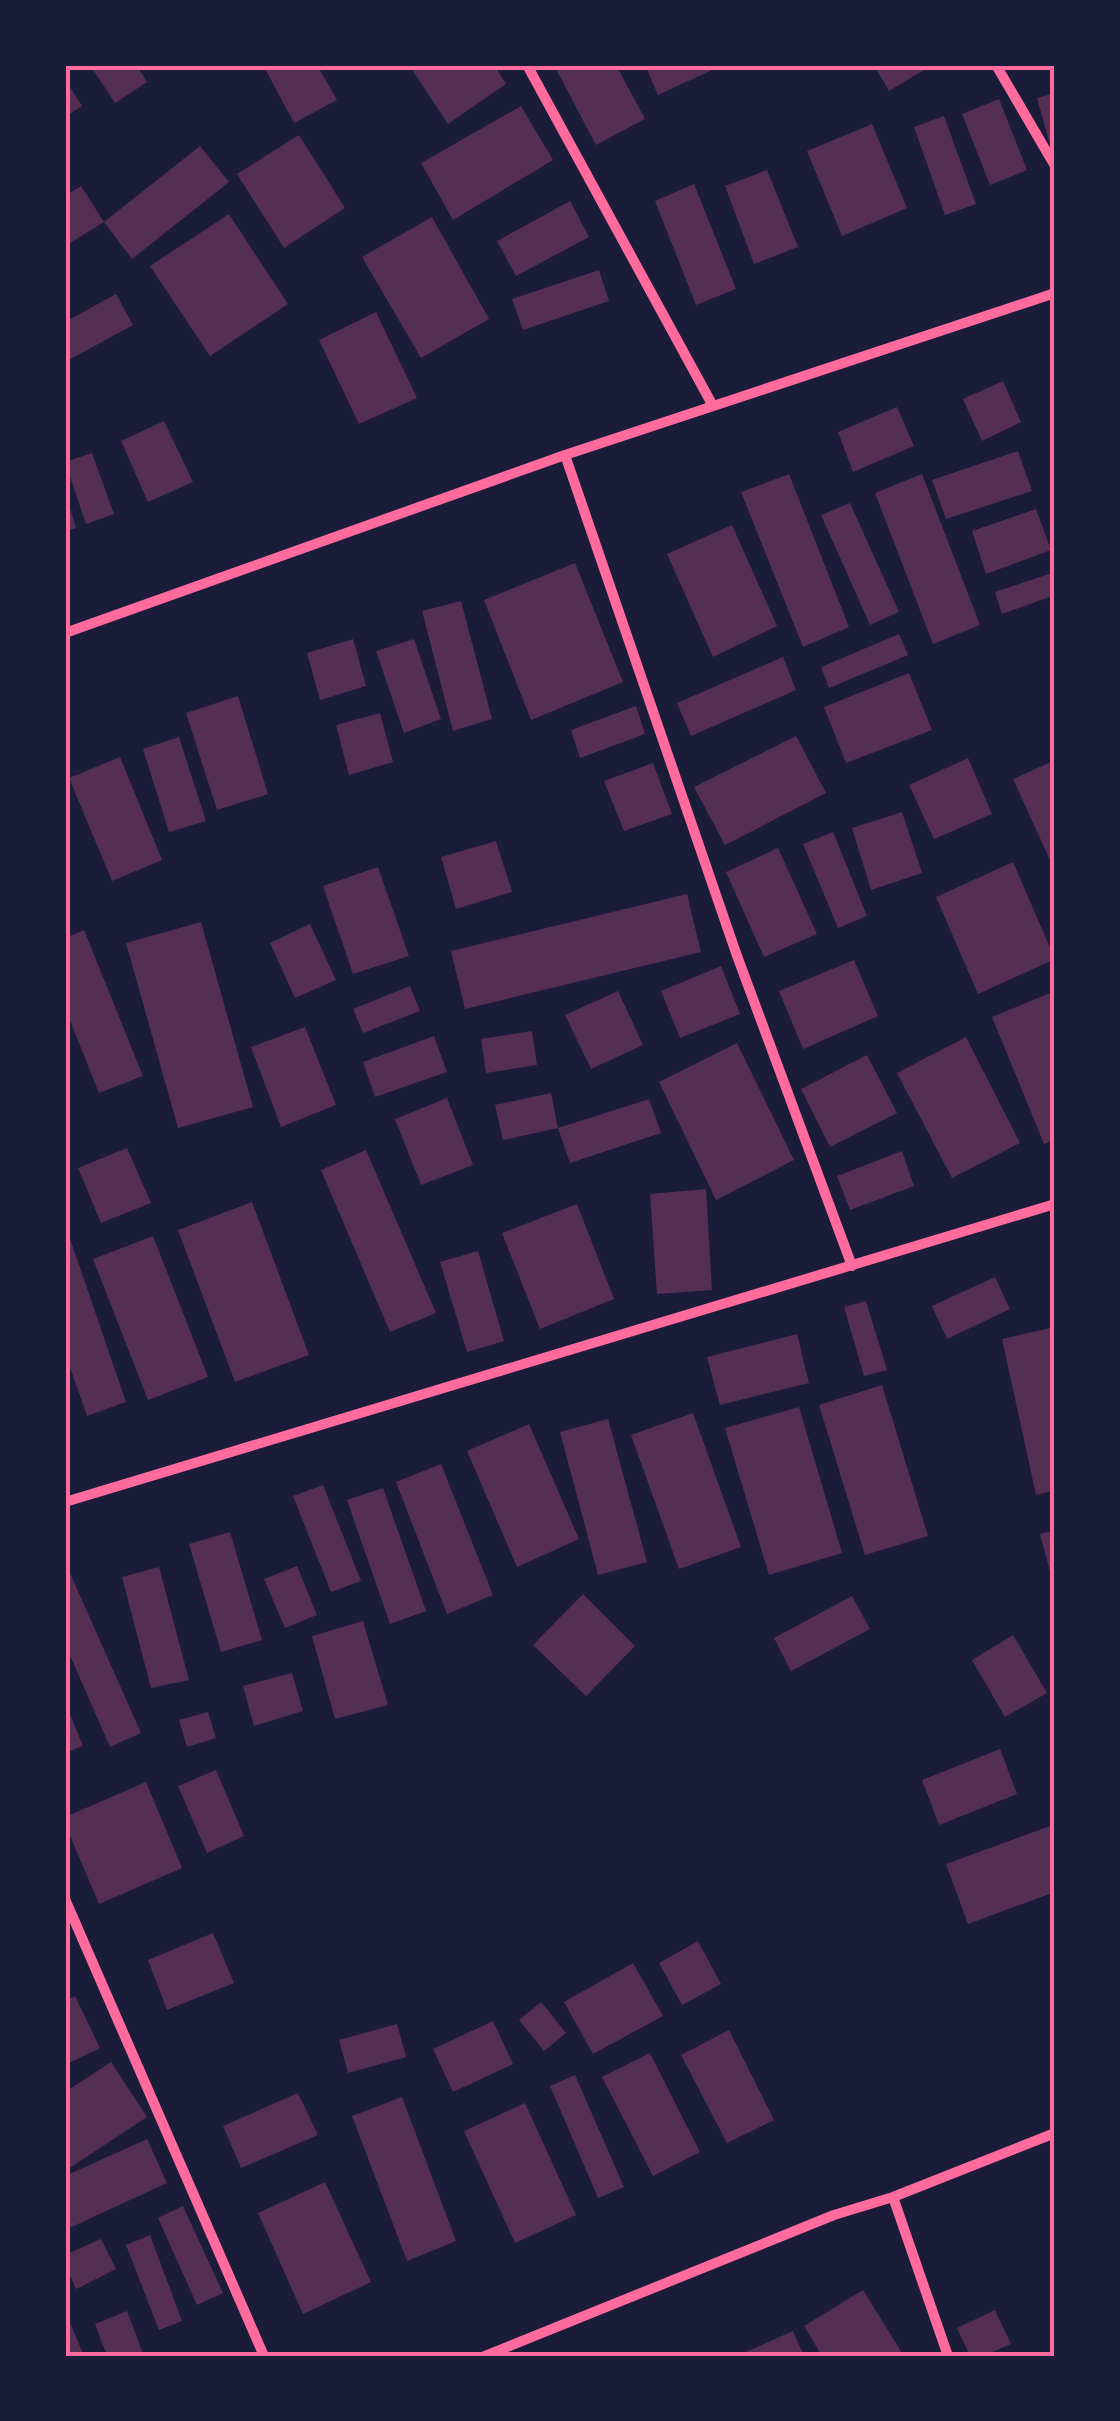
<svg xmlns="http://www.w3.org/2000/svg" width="1120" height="2421" font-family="'IBM Plex Sans',sans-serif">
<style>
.building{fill:#542f53}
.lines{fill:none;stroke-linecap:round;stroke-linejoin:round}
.minor{stroke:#ff6b9d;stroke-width:10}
.neatline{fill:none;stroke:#ff6b9d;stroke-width:4}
</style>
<rect width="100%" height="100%" fill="#1b1b3a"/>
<path class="building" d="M 90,65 L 136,65 L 147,82 L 115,103 Z
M 263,65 L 317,65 L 337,100 L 294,123 Z
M 409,65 L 494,65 L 506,84 L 448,124 Z
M 554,65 L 616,65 L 645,119 L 596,145 Z
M 645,65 L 723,65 L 658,95 Z
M 874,65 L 932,65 L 889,91 Z
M 65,79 L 82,106 L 65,117 Z
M 1055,93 L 1055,159 L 1054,159 L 1037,98 Z
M 999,99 L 1027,170 L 990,185 L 962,114 Z
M 521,106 L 553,160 L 453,220 L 421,163 Z
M 944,116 L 976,204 L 945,215 L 914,127 Z
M 872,124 L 907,208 L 842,236 L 807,151 Z
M 299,135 L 345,208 L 284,248 L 237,174 Z
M 200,146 L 229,182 L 132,259 L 104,222 Z
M 767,170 L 798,247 L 754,264 L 725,186 Z
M 694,184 L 736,289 L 696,305 L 655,201 Z
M 81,186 L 104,222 L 65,246 L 65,196 Z
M 570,201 L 589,237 L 516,276 L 497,241 Z
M 229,214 L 288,304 L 210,356 L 150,266 Z
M 432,217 L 489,319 L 421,358 L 362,257 Z
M 599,270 L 609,301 L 523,330 L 512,299 Z
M 116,294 L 133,325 L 65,362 L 65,322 Z
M 376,312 L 417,398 L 359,424 L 319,340 Z
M 1003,381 L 1021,422 L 982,441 L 963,399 Z
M 897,407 L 914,446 L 853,472 L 838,432 Z
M 164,421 L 193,482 L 148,502 L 121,441 Z
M 1018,451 L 1032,491 L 946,519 L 932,480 Z
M 92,453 L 114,514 L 86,524 L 65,462 Z
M 789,474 L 849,627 L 803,647 L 741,492 Z
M 922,474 L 980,625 L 933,644 L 875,493 Z
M 65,492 L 76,528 L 65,531 Z
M 850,503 L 899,612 L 870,625 L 821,515 Z
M 1036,509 L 1051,550 L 986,574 L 972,531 Z
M 732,525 L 777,626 L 713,657 L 667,554 Z
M 575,563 L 623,682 L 531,720 L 484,600 Z
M 1055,572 L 1055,595 L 1002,614 L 995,592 Z
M 461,601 L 492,719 L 453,731 L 422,611 Z
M 899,634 L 908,655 L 829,688 L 821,667 Z
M 353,639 L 366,686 L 320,700 L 307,653 Z
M 414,639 L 441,719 L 404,733 L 376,651 Z
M 783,657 L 796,690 L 691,736 L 677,703 Z
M 909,673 L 932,730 L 846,763 L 824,707 Z
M 238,696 L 268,794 L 217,810 L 186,713 Z
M 636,706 L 645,734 L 580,758 L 571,730 Z
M 380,713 L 393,762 L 349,775 L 336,725 Z
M 796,736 L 826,793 L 725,845 L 694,787 Z
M 179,737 L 206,821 L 169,832 L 143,749 Z
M 120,757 L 162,860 L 112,881 L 69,778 Z
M 968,758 L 992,814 L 934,839 L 909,785 Z
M 1055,760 L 1055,871 L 1013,779 Z
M 653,763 L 672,814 L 624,831 L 604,781 Z
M 902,812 L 922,873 L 871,890 L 852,828 Z
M 833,832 L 867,916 L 838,928 L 803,844 Z
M 496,841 L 512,892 L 456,909 L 441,857 Z
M 778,848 L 817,934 L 764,957 L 726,872 Z
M 1013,862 L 1055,959 L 978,994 L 936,897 Z
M 378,867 L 409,956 L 353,974 L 323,886 Z
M 687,894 L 701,952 L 465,1009 L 451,951 Z
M 201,922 L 253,1107 L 178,1128 L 126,943 Z
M 310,924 L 336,980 L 295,998 L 270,943 Z
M 84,930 L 143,1076 L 99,1093 L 65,1008 L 65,938 Z
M 854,960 L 878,1016 L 803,1049 L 779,991 Z
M 721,966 L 740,1014 L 680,1038 L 661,991 Z
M 410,986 L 420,1011 L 363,1033 L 353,1009 Z
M 618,991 L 643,1045 L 591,1069 L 565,1015 Z
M 1055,991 L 1055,1139 L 1044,1144 L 992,1017 Z
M 305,1027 L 336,1105 L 281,1127 L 251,1047 Z
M 532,1031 L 537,1065 L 486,1073 L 481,1039 Z
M 434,1036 L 447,1072 L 375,1097 L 363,1062 Z
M 966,1037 L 1020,1143 L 952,1178 L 897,1073 Z
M 737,1043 L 794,1160 L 716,1200 L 659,1082 Z
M 867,1055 L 897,1113 L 830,1147 L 801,1089 Z
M 551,1093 L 558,1128 L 503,1140 L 495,1105 Z
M 447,1098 L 473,1165 L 421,1185 L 395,1119 Z
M 649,1099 L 661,1133 L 570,1163 L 558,1128 Z
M 127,1148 L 151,1203 L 101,1223 L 78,1168 Z
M 366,1150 L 436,1313 L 390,1332 L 321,1170 Z
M 902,1151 L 914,1186 L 850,1210 L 837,1176 Z
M 706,1189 L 712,1290 L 657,1294 L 650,1194 Z
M 252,1202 L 309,1355 L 235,1382 L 178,1230 Z
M 577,1204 L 614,1299 L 540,1329 L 502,1233 Z
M 66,1227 L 126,1402 L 87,1416 L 65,1353 Z
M 153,1236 L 208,1377 L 148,1400 L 93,1259 Z
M 478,1251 L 504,1341 L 467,1352 L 440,1262 Z
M 995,1277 L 1010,1309 L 947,1339 L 932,1306 Z
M 866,1301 L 887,1370 L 864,1376 L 844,1307 Z
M 1055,1327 L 1055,1490 L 1036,1495 L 1002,1339 Z
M 797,1334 L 809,1383 L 720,1405 L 707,1357 Z
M 882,1385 L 928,1536 L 865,1555 L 819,1405 Z
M 799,1407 L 842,1553 L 769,1575 L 725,1428 Z
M 693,1413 L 741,1547 L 679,1569 L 631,1435 Z
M 608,1419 L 647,1562 L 598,1575 L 560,1432 Z
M 529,1424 L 579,1539 L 517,1567 L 467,1451 Z
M 441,1464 L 493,1595 L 447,1614 L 396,1482 Z
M 323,1485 L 361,1581 L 331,1592 L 293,1496 Z
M 383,1488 L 426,1611 L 390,1624 L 347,1500 Z
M 1055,1530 L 1055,1587 L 1054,1587 L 1040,1534 Z
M 230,1532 L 262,1640 L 221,1652 L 189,1544 Z
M 297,1566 L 317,1615 L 285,1628 L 264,1579 Z
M 159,1567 L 189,1680 L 151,1688 L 122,1577 Z
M 69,1571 L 141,1733 L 110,1747 L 65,1644 L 65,1572 Z
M 583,1594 L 635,1646 L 586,1696 L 533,1645 Z
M 852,1596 L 870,1629 L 791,1671 L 774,1638 Z
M 363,1621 L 388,1705 L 335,1719 L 312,1636 Z
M 1013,1635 L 1047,1693 L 1005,1717 L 972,1660 Z
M 292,1673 L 303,1711 L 254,1726 L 243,1686 Z
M 65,1702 L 83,1746 L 65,1753 Z
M 208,1712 L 216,1738 L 187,1747 L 179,1720 Z
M 1000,1749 L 1017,1794 L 939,1825 L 922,1780 Z
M 216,1770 L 244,1836 L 207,1853 L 178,1786 Z
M 146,1782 L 182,1868 L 99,1904 L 65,1824 L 65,1817 Z
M 1050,1826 L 1055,1841 L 1055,1892 L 968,1924 L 946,1864 Z
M 213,1933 L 234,1983 L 167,2010 L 148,1960 Z
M 698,1941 L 721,1984 L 682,2005 L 659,1963 Z
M 633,1963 L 663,2016 L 593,2054 L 564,2002 Z
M 75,1996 L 100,2048 L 65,2065 L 65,2001 Z
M 541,2002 L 566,2033 L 544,2051 L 519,2020 Z
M 493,2021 L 513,2064 L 453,2092 L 433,2049 Z
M 397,2024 L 406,2057 L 348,2073 L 339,2040 Z
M 729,2030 L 774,2120 L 727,2143 L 681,2055 Z
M 650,2053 L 700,2152 L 653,2176 L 602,2077 Z
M 111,2062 L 147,2117 L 65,2171 L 65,2092 Z
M 575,2075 L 624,2187 L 598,2198 L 550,2086 Z
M 298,2093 L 318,2135 L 241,2168 L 223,2126 Z
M 402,2097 L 456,2241 L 407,2261 L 352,2116 Z
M 525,2103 L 576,2215 L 515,2243 L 464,2131 Z
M 147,2139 L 167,2183 L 65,2230 L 65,2176 Z
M 325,2182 L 371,2282 L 303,2314 L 258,2213 Z
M 183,2206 L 223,2293 L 197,2305 L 158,2218 Z
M 150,2235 L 182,2321 L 159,2330 L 126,2245 Z
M 101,2239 L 116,2269 L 76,2289 L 65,2265 L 65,2255 Z
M 863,2290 L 904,2356 L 822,2356 L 804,2326 Z
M 995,2310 L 1011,2344 L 984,2356 L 970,2356 L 957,2328 Z
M 127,2311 L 144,2356 L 107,2356 L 95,2324 Z
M 68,2318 L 84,2356 L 65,2356 L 65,2319 Z
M 793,2331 L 804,2356 L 737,2356 Z"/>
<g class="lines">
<path class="minor" d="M 527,65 L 713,406
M 996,65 L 1055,166
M 565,455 L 736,953 L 852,1266
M 65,633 L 565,455 L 1055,293
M 65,1502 L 1055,1204
M 65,1899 L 264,2356
M 893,2197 L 948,2356
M 485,2356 L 834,2215 L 893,2197 L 1055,2133"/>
</g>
<rect width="1120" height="2421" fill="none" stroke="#1b1b3a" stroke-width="135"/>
<rect x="68" y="68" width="984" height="2286" class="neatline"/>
</svg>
